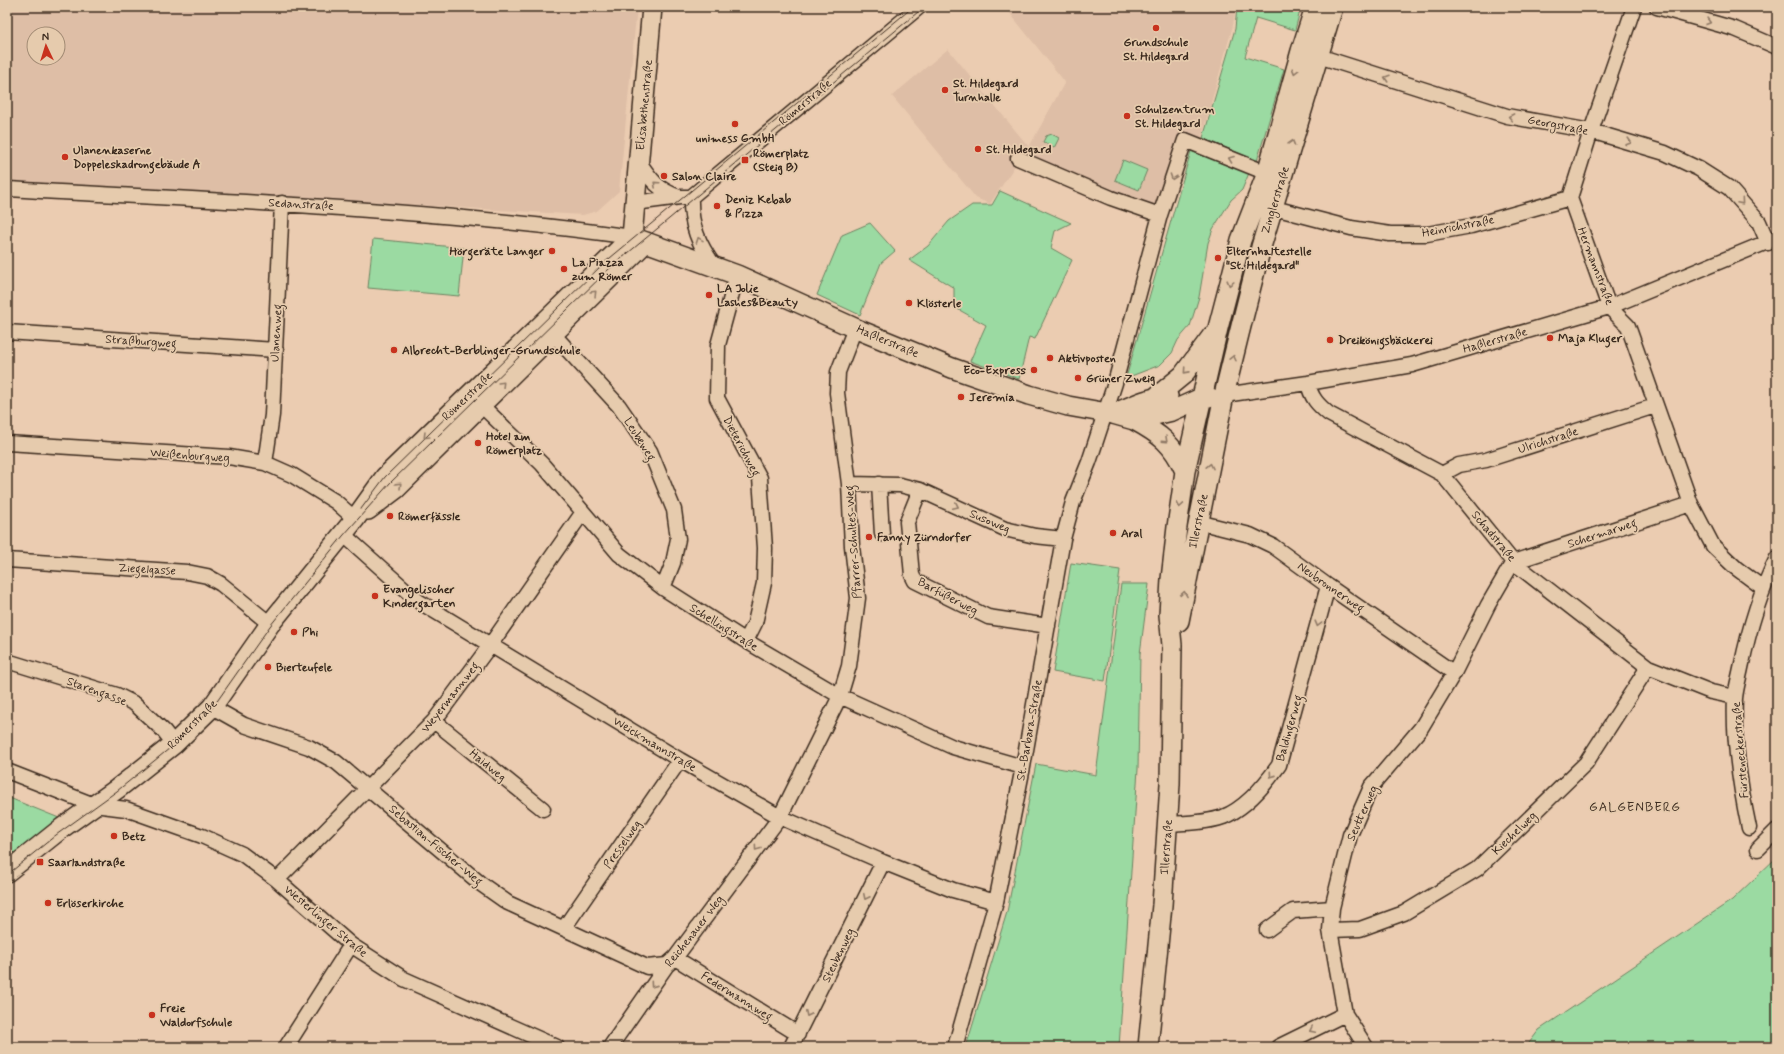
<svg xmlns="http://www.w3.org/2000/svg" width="1784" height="1054" font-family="Mynerve,sans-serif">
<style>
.built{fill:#debea6;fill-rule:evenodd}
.green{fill:#9bdaa2;stroke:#6b8260}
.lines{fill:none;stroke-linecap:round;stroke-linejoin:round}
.street-casing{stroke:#3b2a1e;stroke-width:17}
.secondary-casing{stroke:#3b2a1e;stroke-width:22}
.street{stroke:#e6cbad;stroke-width:14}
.secondary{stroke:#e6cbad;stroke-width:19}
.tram{stroke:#3b2a1e;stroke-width:1}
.oneway{stroke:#907a66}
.poi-dot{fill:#c8321e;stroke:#e6cbad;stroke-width:1.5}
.labels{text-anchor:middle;stroke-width:3.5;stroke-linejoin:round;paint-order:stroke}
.poi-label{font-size:12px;font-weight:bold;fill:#3b2a1e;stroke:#e6cbad;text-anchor:start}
.street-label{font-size:12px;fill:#3b2a1e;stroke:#e6cbad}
.neighbourhood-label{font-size:13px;letter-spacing:1px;fill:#3b2a1e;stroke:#e6cbad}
</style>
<rect width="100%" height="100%" fill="#ebccb1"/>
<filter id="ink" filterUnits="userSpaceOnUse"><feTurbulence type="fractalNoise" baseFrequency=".025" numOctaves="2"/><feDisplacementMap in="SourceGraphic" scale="8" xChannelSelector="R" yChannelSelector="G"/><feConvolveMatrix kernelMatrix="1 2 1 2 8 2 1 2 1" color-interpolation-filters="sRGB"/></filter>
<g filter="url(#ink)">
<path class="built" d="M 7,7 L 637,7 L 619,191 L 597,211 L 583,215 L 7,181 ZM 34,34 L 58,34 L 58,58 L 34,58 Z
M 1005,7 L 1236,7 L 1233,25 L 1201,139 L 1182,136 L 1158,211 L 1018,161 L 990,204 L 976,198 L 892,96 L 948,49 L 1029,147 L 1065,82 Z"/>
<path class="green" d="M 1237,7 L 1301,7 L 1295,30 L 1256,18 L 1245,57 L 1284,69 L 1257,161 L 1203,138 L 1235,29 Z
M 1052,134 L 1059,138 L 1054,148 L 1043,142 L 1046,136 Z
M 1191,151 L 1249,173 L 1242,190 L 1231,200 L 1213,229 L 1208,243 L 1199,297 L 1190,326 L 1178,340 L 1172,353 L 1160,365 L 1126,378 Z
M 1123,160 L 1147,170 L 1139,190 L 1115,180 Z
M 1000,191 L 1071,223 L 1055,231 L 1051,248 L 1072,260 L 1035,339 L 1029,337 L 1019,379 L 970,361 L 986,325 L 954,307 L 954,288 L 909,260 L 928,246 L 949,221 L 972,205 L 992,205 Z
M 870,223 L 895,251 L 881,263 L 860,315 L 817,295 L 842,235 Z
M 373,239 L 464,248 L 459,296 L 368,288 Z
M 1071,563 L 1120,570 L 1105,681 L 1053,672 Z
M 1121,584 L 1149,584 L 1140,654 L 1138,769 L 1119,1047 L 966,1047 L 1007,912 L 1036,764 L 1096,775 Z
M 7,797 L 64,820 L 7,866 Z
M 1777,857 L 1777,1047 L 1526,1047 L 1539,1030 L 1732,900 Z"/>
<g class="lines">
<g class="street-casing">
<path id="street" d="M 1634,7 L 1591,131 L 1570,198 L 1609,307 L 1628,326 L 1691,504 L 1713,546 L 1736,568 L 1763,588
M 1657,7 L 1735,29 L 1777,47
M 1309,53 L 1507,116 L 1591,131 L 1665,153 L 1699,169 L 1729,188 L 1759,222 L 1768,243
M 1018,158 L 1111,198 L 1160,215
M 639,162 C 651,180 658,190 679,197
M 7,189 C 216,201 425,208 632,237
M 691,197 L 919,7
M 691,197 C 690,225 699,245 715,267
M 635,203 L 680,197 L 691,197
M 1274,208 L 1351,228 L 1390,234 L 1427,234 L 1471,226 L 1570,198
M 737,275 L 718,345 L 717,398 L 760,478 L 765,548 L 764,583 L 755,623 L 746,641
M 7,332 L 276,350
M 553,334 L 619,406 L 650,451 L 674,510 L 678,539 L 673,563 L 663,588
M 1308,383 C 1311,398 1318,405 1329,414 L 1442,474 L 1513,562 L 1648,667 L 1711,692 L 1735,697
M 1224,395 L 1308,383 L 1412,365 L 1609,307 L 1777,238
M 481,405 L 542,464 L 619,554 L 663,588 L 746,641 L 840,696 L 953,747 L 1023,767
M 7,443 L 229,457 L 265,463 L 292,475 L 336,502 L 355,519
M 265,463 L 272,415 L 282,203
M 1442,474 L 1459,465 L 1486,460 L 1655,406
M 849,484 L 900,485 L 920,490 L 1005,529 L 1035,536 L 1063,539
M 879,484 L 882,534
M 920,490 L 907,522 L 912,575 L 915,581 L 988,617 L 1048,626
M 1198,522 L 1250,535 L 1273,546 L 1328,586 L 1454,673
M 343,534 L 418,601 L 680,760 L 780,817 L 883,862 L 953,890 L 996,902
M 7,560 L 187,572 L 207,576 L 221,584 L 270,624
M 7,661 L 117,695 L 135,704 L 164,731 L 174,744
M 212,707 L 244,725 L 309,747 L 336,762 L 481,884 L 508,903 L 647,967 L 667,965
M 434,721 L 543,809
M 7,771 L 94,805 L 126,809 L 202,836 L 242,854 L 277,880 L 351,945 L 404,979 L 557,1047
M 1168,824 C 1185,823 1206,823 1223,817 C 1246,808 1265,785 1279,765 L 1328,586
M 1749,828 C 1740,786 1733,741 1735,698 C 1736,688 1739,678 1741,668 C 1749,629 1759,594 1777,558
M 1758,849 L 1777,830
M 277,880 L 434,721 L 491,644 L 583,512
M 564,928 L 680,760
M 1267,930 L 1293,911 L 1332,908
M 1330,930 L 1360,929 L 1404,913 L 1477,869 L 1586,763 L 1648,667
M 675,958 L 798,1034
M 286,1047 L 351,945
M 610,1047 L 667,965 L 675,958 L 780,817 L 840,696 L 849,666 L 858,598 L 852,546 L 849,484 L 837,393 L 838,372 L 855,328
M 791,1047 L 883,862
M 955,1047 L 996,902 L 1023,767 L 1063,539 L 1073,502 L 1089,462 L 1115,383 L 1160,215 L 1185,140 L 1267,173
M 1278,1047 L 1345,1014
M 1366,1047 L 1345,1014 L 1330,930 L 1332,908 L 1350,835 L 1371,787 L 1421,728 L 1454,673 L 1488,605 L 1513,562 L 1691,504"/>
</g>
<g class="secondary-casing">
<path id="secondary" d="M 632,237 L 737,275 L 859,330 L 952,368 L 1029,395 L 1068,406 L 1113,414 L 1134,420 L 1172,411 L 1201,398 L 1209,397
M 1156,397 L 1183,375 L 1212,336
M 1113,414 C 1132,406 1149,397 1168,396
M 1134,420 C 1160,434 1173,444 1185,471
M 368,510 L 396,489 L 646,242
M 1179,621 L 1224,395 L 1239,334 L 1261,247 L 1333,7
M 7,872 L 62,828 L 117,789 L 174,744 L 212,707 L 270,624 L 355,519 L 385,477 L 632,237 L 652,7
M 1148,1047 L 1162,905 L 1170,784 L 1172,645 L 1169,615 L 1171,579 L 1177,527 L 1185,471 L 1218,328 L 1241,240 L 1267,173 L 1301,51 L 1315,7"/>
</g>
<use href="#street" class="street"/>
<use href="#secondary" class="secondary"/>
<path class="tram" d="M 361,509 L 385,477 L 604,263 L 913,7
M 7,875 L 56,835 L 117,791 L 175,744 L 213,707 L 270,626 L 343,536 L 390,483 L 610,268 L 924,7"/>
</g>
<defs><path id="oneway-chevron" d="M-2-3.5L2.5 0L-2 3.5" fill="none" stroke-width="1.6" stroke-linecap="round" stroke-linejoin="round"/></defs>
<g class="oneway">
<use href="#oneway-chevron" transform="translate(1708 22) rotate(16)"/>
<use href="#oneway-chevron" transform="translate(1295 71) rotate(105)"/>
<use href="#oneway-chevron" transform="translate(1387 78) rotate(-162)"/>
<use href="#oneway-chevron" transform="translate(1511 117) rotate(-169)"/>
<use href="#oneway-chevron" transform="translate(1629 142) rotate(17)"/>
<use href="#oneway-chevron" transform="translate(1292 143) rotate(-74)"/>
<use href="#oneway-chevron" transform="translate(1231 159) rotate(-159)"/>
<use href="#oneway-chevron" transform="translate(1173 177) rotate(109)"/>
<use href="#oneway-chevron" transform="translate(656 184) rotate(-138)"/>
<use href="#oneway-chevron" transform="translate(1741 202) rotate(49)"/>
<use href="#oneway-chevron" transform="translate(699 240) rotate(-110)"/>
<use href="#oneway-chevron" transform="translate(1230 283) rotate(105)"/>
<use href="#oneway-chevron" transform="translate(594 293) rotate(-45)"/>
<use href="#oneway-chevron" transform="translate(1233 358) rotate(-77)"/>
<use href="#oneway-chevron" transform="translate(1186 371) rotate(132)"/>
<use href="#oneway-chevron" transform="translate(502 384) rotate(-45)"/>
<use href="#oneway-chevron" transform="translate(426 436) rotate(135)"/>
<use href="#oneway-chevron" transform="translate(1165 440) rotate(43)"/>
<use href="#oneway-chevron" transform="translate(1210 466) rotate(-78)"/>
<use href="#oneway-chevron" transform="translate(399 485) rotate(-44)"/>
<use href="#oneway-chevron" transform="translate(1180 505) rotate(99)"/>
<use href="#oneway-chevron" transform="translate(956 506) rotate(25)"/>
<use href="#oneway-chevron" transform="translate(1184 594) rotate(-81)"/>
<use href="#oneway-chevron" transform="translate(1318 624) rotate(105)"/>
<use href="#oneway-chevron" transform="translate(1272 775) rotate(125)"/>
<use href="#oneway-chevron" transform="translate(757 848) rotate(126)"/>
<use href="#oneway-chevron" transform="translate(866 897) rotate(116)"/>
<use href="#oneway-chevron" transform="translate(653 985) rotate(125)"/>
<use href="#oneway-chevron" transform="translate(808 1014) rotate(116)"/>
<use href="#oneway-chevron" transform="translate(1312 1030) rotate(154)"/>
</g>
</g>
<g class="poi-dot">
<circle cx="1156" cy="28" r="4"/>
<circle cx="945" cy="90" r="4"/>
<circle cx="1127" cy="116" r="4"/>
<circle cx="735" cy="124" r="4"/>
<circle cx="978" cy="149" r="4"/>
<circle cx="65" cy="157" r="4"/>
<rect x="741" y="156" width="8" height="8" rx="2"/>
<circle cx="664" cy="176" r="4"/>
<circle cx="717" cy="206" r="4"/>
<circle cx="552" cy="251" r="4"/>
<circle cx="1218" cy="258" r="4"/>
<circle cx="564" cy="269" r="4"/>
<circle cx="709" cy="295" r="4"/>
<circle cx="909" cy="303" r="4"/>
<circle cx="1550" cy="338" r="4"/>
<circle cx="1330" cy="340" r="4"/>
<circle cx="394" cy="350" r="4"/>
<circle cx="1050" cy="358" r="4"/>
<circle cx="1034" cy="370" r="4"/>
<circle cx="1078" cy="378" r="4"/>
<circle cx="961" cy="397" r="4"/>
<circle cx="478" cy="443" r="4"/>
<circle cx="390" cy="516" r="4"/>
<circle cx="1113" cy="533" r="4"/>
<circle cx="869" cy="537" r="4"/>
<circle cx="375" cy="596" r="4"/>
<circle cx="294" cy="632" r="4"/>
<circle cx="268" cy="667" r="4"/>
<circle cx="114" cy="836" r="4"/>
<rect x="36" y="858" width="8" height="8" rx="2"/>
<circle cx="48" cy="903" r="4"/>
<circle cx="152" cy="1015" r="4"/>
</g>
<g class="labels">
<g class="poi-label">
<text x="1156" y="46" text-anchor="middle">Grundschule<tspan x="1156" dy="14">St. Hildegard</tspan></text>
<text x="953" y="87">St. Hildegard<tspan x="953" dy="14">Turnhalle</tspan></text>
<text x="1135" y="113">Schulzentrum<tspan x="1135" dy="14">St. Hildegard</tspan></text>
<text x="735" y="142" text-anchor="middle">unimess GmbH</text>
<text x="986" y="153">St. Hildegard</text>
<text x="73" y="154">Ulanenkaserne<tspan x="73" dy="14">Doppeleskadrongebäude A</tspan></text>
<text x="753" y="157">Römerplatz<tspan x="753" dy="14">(Steig B)</tspan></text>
<text x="672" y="180">Salon Claire</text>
<text x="725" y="203">Deniz Kebab<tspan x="725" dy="14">&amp; Pizza</tspan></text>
<text x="544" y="255" text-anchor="end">Hörgeräte Langer</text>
<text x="1226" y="255">Elternhaltestelle<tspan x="1226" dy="14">"St. Hildegard"</tspan></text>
<text x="572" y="266">La Piazza<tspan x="572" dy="14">zum Römer</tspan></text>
<text x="717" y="292">LA Jolie<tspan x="717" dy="14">Lashes&amp;Beauty</tspan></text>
<text x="917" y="307">Klösterle</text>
<text x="1558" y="342">Maja Kluger</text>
<text x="1338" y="344">Dreikönigsbäckerei</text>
<text x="402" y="354">Albrecht-Berblinger-Grundschule</text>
<text x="1058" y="362">Aktivposten</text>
<text x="1026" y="374" text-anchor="end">Eco-Express</text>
<text x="1086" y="382">Grüner Zweig</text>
<text x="969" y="401">Jeremia</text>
<text x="486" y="440">Hotel am<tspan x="486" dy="14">Römerplatz</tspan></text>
<text x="398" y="520">Römerfässle</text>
<text x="1121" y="537">Aral</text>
<text x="877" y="541">Fanny Zürndorfer</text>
<text x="383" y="593">Evangelischer<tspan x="383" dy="14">Kindergarten</tspan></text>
<text x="302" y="636">Phi</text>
<text x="276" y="671">Bierteufele</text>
<text x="122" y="840">Betz</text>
<text x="48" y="866">Saarlandstraße</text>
<text x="56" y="907">Erlöserkirche</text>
<text x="160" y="1012">Freie<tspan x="160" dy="14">Waldorfschule</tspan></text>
</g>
<g class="street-label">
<text transform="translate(805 102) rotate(-40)" y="4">Römerstraße</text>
<text transform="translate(644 105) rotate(-85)" y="4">Elisabethenstraße</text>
<text transform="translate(1558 125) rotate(11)" y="4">Georgstraße</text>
<text transform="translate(1275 200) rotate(-73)" y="4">Zinglerstraße</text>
<text transform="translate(301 204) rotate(3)" y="4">Sedanstraße</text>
<text transform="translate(1458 226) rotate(-11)" y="4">Heinrichstraße</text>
<text transform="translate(1596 266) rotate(69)" y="4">Hermannstraße</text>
<text transform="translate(276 333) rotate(-87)" y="4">Ulanenweg</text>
<text transform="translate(1495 340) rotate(-16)" y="4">Haßlerstraße</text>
<text transform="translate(141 341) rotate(4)" y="4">Straßburgweg</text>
<text transform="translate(888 341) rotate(23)" y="4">Haßlerstraße</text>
<text transform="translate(467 396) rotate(-44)" y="4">Römerstraße</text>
<text transform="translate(640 439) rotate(58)" y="4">Leubeweg</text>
<text transform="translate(1548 440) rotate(-18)" y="4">Ulrichstraße</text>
<text transform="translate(742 446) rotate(62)" y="4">Dieterichweg</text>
<text transform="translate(190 455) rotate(4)" y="4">Weißenburgweg</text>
<text transform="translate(990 521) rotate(23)" y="4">Susoweg</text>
<text transform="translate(1198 521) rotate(-78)" y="4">Illerstraße</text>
<text transform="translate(1602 533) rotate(-18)" y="4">Schermarweg</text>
<text transform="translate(1494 536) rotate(50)" y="4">Schadstraße</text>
<text transform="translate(853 542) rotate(-94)" y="4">Pfarrer-Schultes-Weg</text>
<text transform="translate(147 569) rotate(3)" y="4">Ziegelgasse</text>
<text transform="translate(1331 587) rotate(35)" y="4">Neubronnerweg</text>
<text transform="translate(948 596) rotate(28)" y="4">Barfüßerweg</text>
<text transform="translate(724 627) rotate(32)" y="4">Schellingstraße</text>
<text transform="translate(97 691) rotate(20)" y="4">Starengasse</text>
<text transform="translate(450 697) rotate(-52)" y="4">Weyermannweg</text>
<text transform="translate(192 724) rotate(-45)" y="4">Römerstraße</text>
<text transform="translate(1289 728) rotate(-74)" y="4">Baldingerweg</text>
<text transform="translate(1029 730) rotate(-80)" y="4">St.-Barbara-Straße</text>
<text transform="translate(655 744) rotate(31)" y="4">Weickmannstraße</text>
<text transform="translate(1740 750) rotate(-95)" y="4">Fürsteneckerstraße</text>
<text transform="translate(488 765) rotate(39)" y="4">Haidweg</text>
<text transform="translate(1362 813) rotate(-66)" y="4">Seutterweg</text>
<text transform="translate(1514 833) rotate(-44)" y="4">Kiechelweg</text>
<text transform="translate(622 844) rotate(-55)" y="4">Presselweg</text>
<text transform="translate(436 845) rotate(40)" y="4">Sebastian-Fischer-Weg</text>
<text transform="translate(1166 847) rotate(-86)" y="4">Illerstraße</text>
<text transform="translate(326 921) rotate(40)" y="4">Westerlinger Straße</text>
<text transform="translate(694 931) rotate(-52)" y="4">Reichenauer Weg</text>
<text transform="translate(838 955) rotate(-64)" y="4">Steubenweg</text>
<text transform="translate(737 996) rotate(32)" y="4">Federmannweg</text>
</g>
<g class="neighbourhood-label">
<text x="1635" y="811">GALGENBERG</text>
</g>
</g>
<rect width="1784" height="1054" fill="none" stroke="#e6cbad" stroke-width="24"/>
<rect x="12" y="12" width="1760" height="1030" fill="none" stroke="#3b2a1e" stroke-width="1.5" filter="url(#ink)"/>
<g transform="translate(46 46) rotate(356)"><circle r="19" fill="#e6cbad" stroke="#a28b74"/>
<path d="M0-3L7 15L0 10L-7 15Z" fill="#c8321e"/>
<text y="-6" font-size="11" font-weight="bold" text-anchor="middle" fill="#3b2a1e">N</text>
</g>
</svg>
